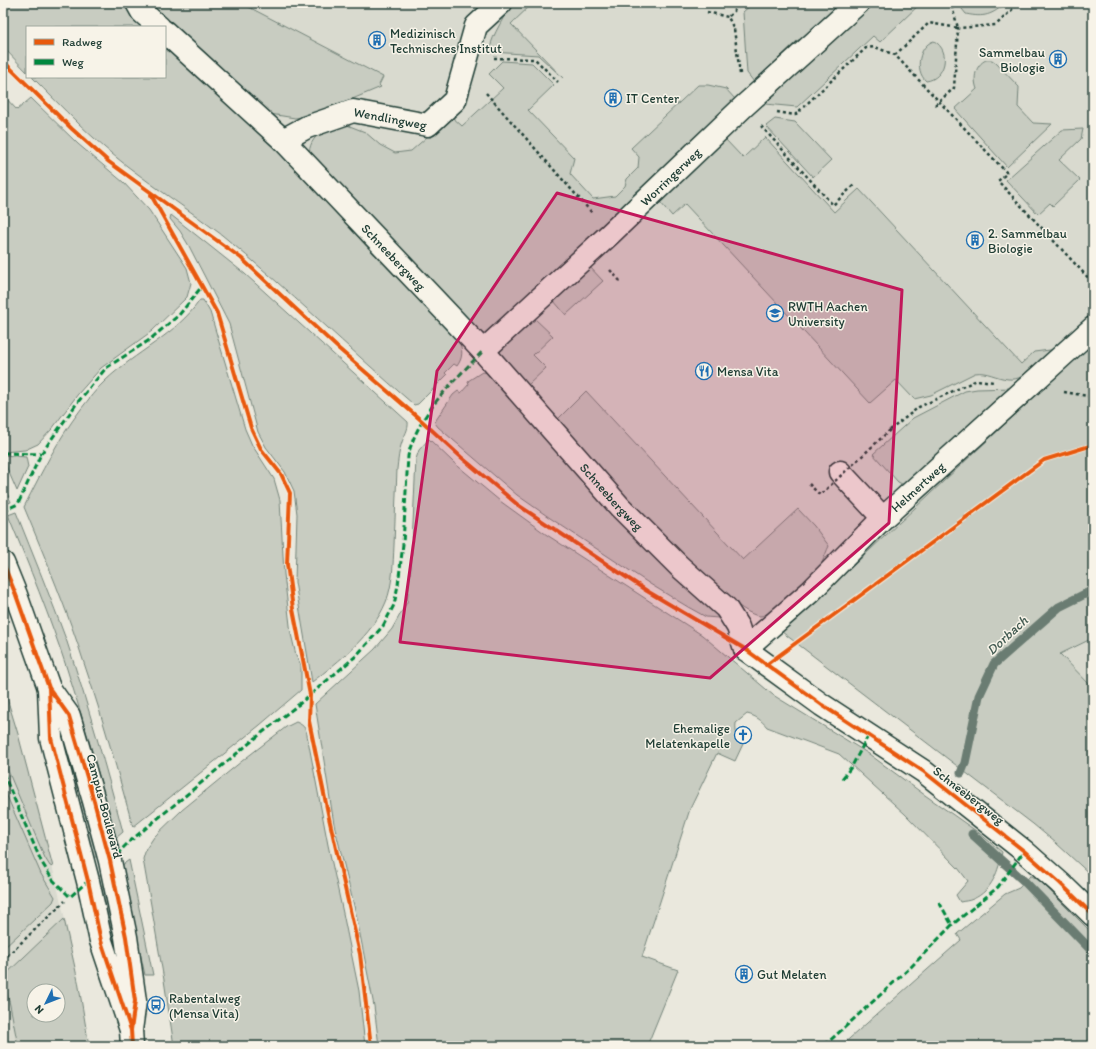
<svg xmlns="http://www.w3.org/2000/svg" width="1096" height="1049" font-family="Itim,sans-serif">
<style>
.built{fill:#d9dacf;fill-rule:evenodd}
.green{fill:#c8ccc1;stroke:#74847a;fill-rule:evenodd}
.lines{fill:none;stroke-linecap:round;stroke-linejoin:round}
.stream{stroke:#6a7c72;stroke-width:9}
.minor-casing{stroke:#1f3d34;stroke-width:25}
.path{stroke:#1f3d34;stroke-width:2.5;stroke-dasharray:3 3;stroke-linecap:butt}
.minor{stroke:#f7f3e8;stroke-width:22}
.path-bridge{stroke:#1f3d34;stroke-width:2.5;stroke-dasharray:3 3;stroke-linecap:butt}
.quiet{stroke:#00873e;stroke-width:3;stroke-dasharray:6 3;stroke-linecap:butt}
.cycleway-casing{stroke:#f7f3e8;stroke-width:6}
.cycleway{stroke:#e8590c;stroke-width:4}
.marked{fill:#c2185b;fill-opacity:0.2;stroke:#c2185b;stroke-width:3;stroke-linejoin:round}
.labels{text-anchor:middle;stroke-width:3;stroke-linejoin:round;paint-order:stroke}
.poi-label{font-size:13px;fill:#1f3d34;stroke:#f7f3e8;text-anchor:start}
.street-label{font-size:13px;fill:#1f3d34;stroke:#f7f3e8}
.water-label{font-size:14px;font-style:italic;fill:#445c53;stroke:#f7f3e8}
</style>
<rect width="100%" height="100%" fill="#eae8dd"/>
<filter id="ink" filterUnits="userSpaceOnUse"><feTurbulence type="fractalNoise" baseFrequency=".025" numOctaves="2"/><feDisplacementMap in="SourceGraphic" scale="8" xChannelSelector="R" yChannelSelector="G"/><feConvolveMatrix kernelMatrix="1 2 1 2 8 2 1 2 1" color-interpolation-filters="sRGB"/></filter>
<g filter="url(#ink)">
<path class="built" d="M 165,3 L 1093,3 L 1093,342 L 782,632 L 721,593 L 652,525 L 496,354 Z
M 1093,638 L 1093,688 L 1060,654 Z
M 3,685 L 18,734 L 38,807 L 65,919 L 78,981 L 89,1046 L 3,1046 ZM 34,991 L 58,991 L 58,1015 L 34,1015 Z"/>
<path class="green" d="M 3,3 L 127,3 L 147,27 L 27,27 L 27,72 L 3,47 Z
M 146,3 L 241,3 L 383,77 L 379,85 L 381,87 L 312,116 L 295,118 L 270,114 L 208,55 Z
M 511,3 L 533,3 L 511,24 L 563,78 L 538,55 L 492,52 C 492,50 491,48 491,46 C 490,39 508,11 511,3 Z
M 753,3 L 843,3 L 806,38 L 798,40 L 754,82 L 747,73 L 743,12 Z
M 871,3 L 921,3 L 880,42 L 873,36 L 797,107 L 765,104 Z
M 961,3 L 1006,3 C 992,15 984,18 966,14 L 962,9 Z
M 934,41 C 952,51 945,79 926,81 C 914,70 919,45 934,41 Z
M 165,43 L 286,157 L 369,249 L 459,341 C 463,350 463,358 457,366 L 454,364 L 445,373 L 447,375 L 418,404 L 414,405 L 413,404 C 348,348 288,289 222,235 C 191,211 158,190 127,166 C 92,139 63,108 32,77 L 165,77 Z
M 986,60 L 992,60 L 996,63 L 1019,87 L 1018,107 L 1033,123 L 1052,124 L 1007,167 L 955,109 L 977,89 C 973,79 975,65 986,60 Z
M 502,61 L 532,63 L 554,85 L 528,110 L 574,158 L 570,174 L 593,199 L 615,196 L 625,186 L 627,179 L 638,168 L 639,157 L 631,148 L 698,85 L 708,85 L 726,89 L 735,99 L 582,244 L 558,269 L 482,339 L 309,156 C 309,134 326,130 342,123 L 365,132 L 380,145 L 395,153 L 411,151 L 451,116 L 462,126 L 503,88 L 489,74 Z
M 3,95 L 17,110 L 31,98 L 78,144 L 123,182 L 149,210 L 187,268 L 191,283 L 187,297 L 152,331 L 101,368 L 78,394 L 52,429 L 38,444 L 25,450 L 3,452 Z
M 775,119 L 795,122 L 831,160 L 813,177 L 766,126 Z
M 1083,129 L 1081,139 L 1059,160 L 1080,180 L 1053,206 L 1050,203 L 1038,214 L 1006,180 L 1062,130 Z
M 765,137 L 834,212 L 859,189 L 1021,364 L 1034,352 L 1058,349 C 1044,360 1028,381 1008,379 C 996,378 987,371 975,373 L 931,395 L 914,399 L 896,380 L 870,403 L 685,204 L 672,216 L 660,202 L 725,139 L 743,158 Z
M 171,215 L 245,274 L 408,422 C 409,429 404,436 402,442 C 399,450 398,460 397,469 C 396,494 395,520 394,545 C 393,564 393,584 386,602 C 372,636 339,661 312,682 L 295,582 L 297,514 L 294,491 L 285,472 L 266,447 L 258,432 L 229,324 L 189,246 L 180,231 L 170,219 Z
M 589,266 L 603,281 L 566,315 L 553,300 Z
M 200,300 L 203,300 L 210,312 L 245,429 L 252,445 L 274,479 L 280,500 L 284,574 L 291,634 L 296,655 L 301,665 L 301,690 L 260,725 L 133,827 C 118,773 103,719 85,666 C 68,612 46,560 24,507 C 42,471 57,441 81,409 C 89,399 96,389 105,381 C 135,352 176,335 200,300 Z
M 534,318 L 553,336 L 533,355 L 546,368 L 527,386 L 496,354 Z
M 1093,342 L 1093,638 L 1060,654 L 1093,688 L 1093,877 L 1056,843 L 1033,824 L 782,632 Z
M 482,372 L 490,373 L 720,616 L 718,618 L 706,617 L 688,607 L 650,584 L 550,518 L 517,495 L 438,427 L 435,423 L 436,420 L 453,395 L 458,391 L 461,393 L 469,384 L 468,381 Z
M 1012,388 L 908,484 L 902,484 L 898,482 L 873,454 L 913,418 L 965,391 L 977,389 Z
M 586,391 L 743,560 L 798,509 L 814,526 L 829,546 C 825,554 819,573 814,579 C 807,587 770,616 760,616 C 726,615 586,452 557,420 Z
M 429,439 L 453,462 L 500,501 L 547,535 L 702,635 L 773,695 L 869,754 L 922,793 L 979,833 L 1002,852 C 999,870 992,891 973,899 C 969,901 964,901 960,902 L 956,895 L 968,881 L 958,868 L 905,814 L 839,754 L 767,727 C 761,720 756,716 747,714 L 736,723 C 735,732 737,737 743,744 L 735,761 L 717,753 L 690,809 L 642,957 L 678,970 L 647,1046 L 379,1046 L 374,1006 L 356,914 L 334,824 L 315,704 L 375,649 L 392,629 L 407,602 L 411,567 L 416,459 L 419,450 Z
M 3,455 L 26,457 L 28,467 L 17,491 L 3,459 Z
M 3,484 L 11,502 L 3,505 Z
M 16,512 C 33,555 51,598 67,642 C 88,705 106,768 123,832 L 116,838 C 101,782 85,725 67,669 C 50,617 29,566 8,515 Z
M 3,685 L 18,734 L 53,867 L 50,866 L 45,858 L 3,759 Z
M 296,722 C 306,726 306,730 308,740 L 328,845 L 343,913 L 359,991 L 365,1046 L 174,1046 L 164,980 L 143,859 L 146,849 L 154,837 L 182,810 L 242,761 L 286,727 Z
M 3,787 L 41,874 L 55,897 L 53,902 L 3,949 Z
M 82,802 L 84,803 L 98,855 L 93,859 L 80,804 Z
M 129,860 L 153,975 L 145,975 L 121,866 Z
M 1030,876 L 1032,876 L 1041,882 L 1093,934 L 1093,1046 L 841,1046 L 961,940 L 957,934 L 1005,894 L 1019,888 Z
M 105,884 L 116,937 L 113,940 L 111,939 L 99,889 Z
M 64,919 L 78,981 L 89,1046 L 18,1046 L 10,1005 L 4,980 L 5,977 L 4,976 ZM 34,991 L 58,991 L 58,1015 L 34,1015 Z"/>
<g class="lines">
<path class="stream" d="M 961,773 L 965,763 L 979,696 L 994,664 L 1059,607 L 1093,590
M 972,834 L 1025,882 L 1093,952"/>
<g class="minor-casing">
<g id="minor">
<path d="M 137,3 L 142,12 L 159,27"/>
<path id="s1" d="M 165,32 L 283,140 L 483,351 L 620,507 L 679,566 L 726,608 L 738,627 L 745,649 L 822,705 L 923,771 L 1024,851 L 1060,883 L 1093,915"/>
<path id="s2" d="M 283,140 L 307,127 L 353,111 L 428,125 L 455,100 L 476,26 L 501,3"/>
<path id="s3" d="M 483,351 L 610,234 L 743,107 L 858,3"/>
<path d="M 840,472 L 883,518"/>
<path d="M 3,563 L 16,595 L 49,688 L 69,716 L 94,801 L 110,861 L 126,937 L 135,1001 L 131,1030"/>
<path id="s4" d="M 745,649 L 810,592 L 883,518 L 1093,328"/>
<path d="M 49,688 L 51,738 L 88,881 L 101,941 L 131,1030 L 132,1046"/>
</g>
</g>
<path class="path" d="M 707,12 L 728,17
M 895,55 L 929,23 L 958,28 L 951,3
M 494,58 L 535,59 L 558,82
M 740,74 L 734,29 L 728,17 L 742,3
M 486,93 L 593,214
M 935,105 L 954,88 L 958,28 L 996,25 L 1019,3
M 777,112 L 795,115 L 866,48 L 875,47 L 895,55 L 1007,173 L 998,181 L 1093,283
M 761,126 L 833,205 L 854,185
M 610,270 L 622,283
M 1064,392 L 1093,397
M 890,430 L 919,407 L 977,380 L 994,382
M 3,960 L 65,901
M 3,1026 L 7,1046"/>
<use href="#minor" class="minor"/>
<path class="path-bridge" d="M 809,484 L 820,495 L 890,430"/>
<path class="quiet" d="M 3,453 L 41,454
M 3,511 L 18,504 L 41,454 L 77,403 L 106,368 L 148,341 L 179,315 L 203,285
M 3,773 L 41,861 L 52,879 L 70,897 L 88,881
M 842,779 L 852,766 L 868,736
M 110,861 L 129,842 L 263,732 L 298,705 L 356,656 L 383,626 L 394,605 L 398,585 L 403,544 L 408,456 C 418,413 454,381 483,351
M 939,902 L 952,925
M 824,1046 L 911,967 L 952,925 L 998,887 L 1024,851"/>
<g class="cycleway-casing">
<path id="cycleway" d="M 3,61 L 72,129 L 109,162 L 241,258 L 339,349 L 422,421 L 461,457 L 518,505 L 647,591 L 745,649 L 822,705 L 923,771 L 1024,851 L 1060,883 L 1093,915
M 151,195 L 217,313 L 251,428 L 261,449 L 281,474 L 290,493 L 287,564 L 293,609 L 310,695 L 309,721 L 329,818 L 360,954 L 371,1046
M 3,563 L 16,595 L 49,688 L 69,716 L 94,801 L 110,861 L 126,937 L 135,1001 L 131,1030
M 766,665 L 1044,460 L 1093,445
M 49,688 L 51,738 L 88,881 L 101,941 L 131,1030 L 132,1046"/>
</g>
<use href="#cycleway" class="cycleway"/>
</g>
</g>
<path class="marked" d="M 557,193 L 902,290 L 889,523 L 710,678 L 400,642 L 437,371 Z"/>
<defs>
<g id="building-ring" transform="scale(0.9)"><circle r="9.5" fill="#f7f3e8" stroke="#1f6fb2" stroke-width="1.5"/><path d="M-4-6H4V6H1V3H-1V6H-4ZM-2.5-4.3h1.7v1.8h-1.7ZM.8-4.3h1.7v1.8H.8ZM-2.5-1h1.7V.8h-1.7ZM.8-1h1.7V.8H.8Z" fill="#1f6fb2"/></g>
<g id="university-ring" transform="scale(0.9)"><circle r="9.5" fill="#f7f3e8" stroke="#1f6fb2" stroke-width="1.5"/><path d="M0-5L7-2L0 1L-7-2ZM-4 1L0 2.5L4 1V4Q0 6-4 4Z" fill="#1f6fb2"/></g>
<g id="restaurant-ring" transform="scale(0.9)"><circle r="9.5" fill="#f7f3e8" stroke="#1f6fb2" stroke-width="1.5"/><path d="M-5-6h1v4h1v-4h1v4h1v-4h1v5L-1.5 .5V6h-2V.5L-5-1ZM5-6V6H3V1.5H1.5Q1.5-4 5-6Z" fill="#1f6fb2"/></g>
<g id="church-ring" transform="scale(0.9)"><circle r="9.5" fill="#f7f3e8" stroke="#1f6fb2" stroke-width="1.5"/><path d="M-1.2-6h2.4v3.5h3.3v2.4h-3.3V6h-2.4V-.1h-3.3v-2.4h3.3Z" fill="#1f6fb2"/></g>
<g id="bus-ring" transform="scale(0.9)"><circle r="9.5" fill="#f7f3e8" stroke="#1f6fb2" stroke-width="1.5"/><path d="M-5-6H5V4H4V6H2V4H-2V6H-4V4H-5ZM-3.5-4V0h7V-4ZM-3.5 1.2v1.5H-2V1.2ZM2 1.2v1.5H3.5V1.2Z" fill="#1f6fb2"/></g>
</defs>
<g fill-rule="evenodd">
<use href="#building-ring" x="377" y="40"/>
<use href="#building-ring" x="1058" y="59"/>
<use href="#building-ring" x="613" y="98"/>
<use href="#building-ring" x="975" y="240"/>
<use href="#university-ring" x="775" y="313"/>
<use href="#restaurant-ring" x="704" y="371"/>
<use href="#church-ring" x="743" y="735"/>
<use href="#building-ring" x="744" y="974"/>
<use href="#bus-ring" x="156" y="1005"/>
</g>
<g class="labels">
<g class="poi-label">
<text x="390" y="38">Medizinisch<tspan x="390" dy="15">Technisches Institut</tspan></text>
<text x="1045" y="57" text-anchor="end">Sammelbau<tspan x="1045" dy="15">Biologie</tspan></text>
<text x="626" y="103">IT Center</text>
<text x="988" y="238">2. Sammelbau<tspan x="988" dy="15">Biologie</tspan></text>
<text x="788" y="311">RWTH Aachen<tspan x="788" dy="15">University</tspan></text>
<text x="717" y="376">Mensa Vita</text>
<text x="730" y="733" text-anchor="end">Ehemalige<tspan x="730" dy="15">Melatenkapelle</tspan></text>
<text x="757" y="979">Gut Melaten</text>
<text x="169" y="1003">Rabentalweg<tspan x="169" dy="15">(Mensa Vita)</tspan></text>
</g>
<g class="street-label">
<text dy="5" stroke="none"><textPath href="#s2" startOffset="114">Wendlingweg</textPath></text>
<text dy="5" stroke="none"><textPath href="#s3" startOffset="256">Worringerweg</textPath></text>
<text dy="5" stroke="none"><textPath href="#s1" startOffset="321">Schneebergweg</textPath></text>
<text dy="5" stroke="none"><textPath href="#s4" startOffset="237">Helmertweg</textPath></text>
<text dy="5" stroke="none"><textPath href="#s1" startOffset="645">Schneebergweg</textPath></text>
<text transform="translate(969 795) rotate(38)" y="5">Schneebergweg</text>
<text transform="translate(105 806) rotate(75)" y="5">Campus-Boulevard</text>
</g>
<g class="water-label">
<text transform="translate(1007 635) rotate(-43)" y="5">Dorbach</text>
</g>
</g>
<rect width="1096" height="1049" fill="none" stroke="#f7f3e8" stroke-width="16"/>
<rect x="8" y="8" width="1080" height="1033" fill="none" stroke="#1f3d34" stroke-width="1.5" filter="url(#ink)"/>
<rect x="26" y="26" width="140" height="52" fill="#f7f3e8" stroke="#a1aaa0"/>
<rect x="34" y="39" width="20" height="6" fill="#e8590c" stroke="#a1aaa0"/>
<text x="62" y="46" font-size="12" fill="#1f3d34">Radweg</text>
<rect x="34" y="59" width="20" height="6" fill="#00873e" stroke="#a1aaa0"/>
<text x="62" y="66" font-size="12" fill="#1f3d34">Weg</text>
<g transform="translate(46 1003) rotate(227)"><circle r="19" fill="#f7f3e8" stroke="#a1aaa0"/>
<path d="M0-3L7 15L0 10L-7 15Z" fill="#1f6fb2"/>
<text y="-6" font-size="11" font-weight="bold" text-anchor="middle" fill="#1f3d34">N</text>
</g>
</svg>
